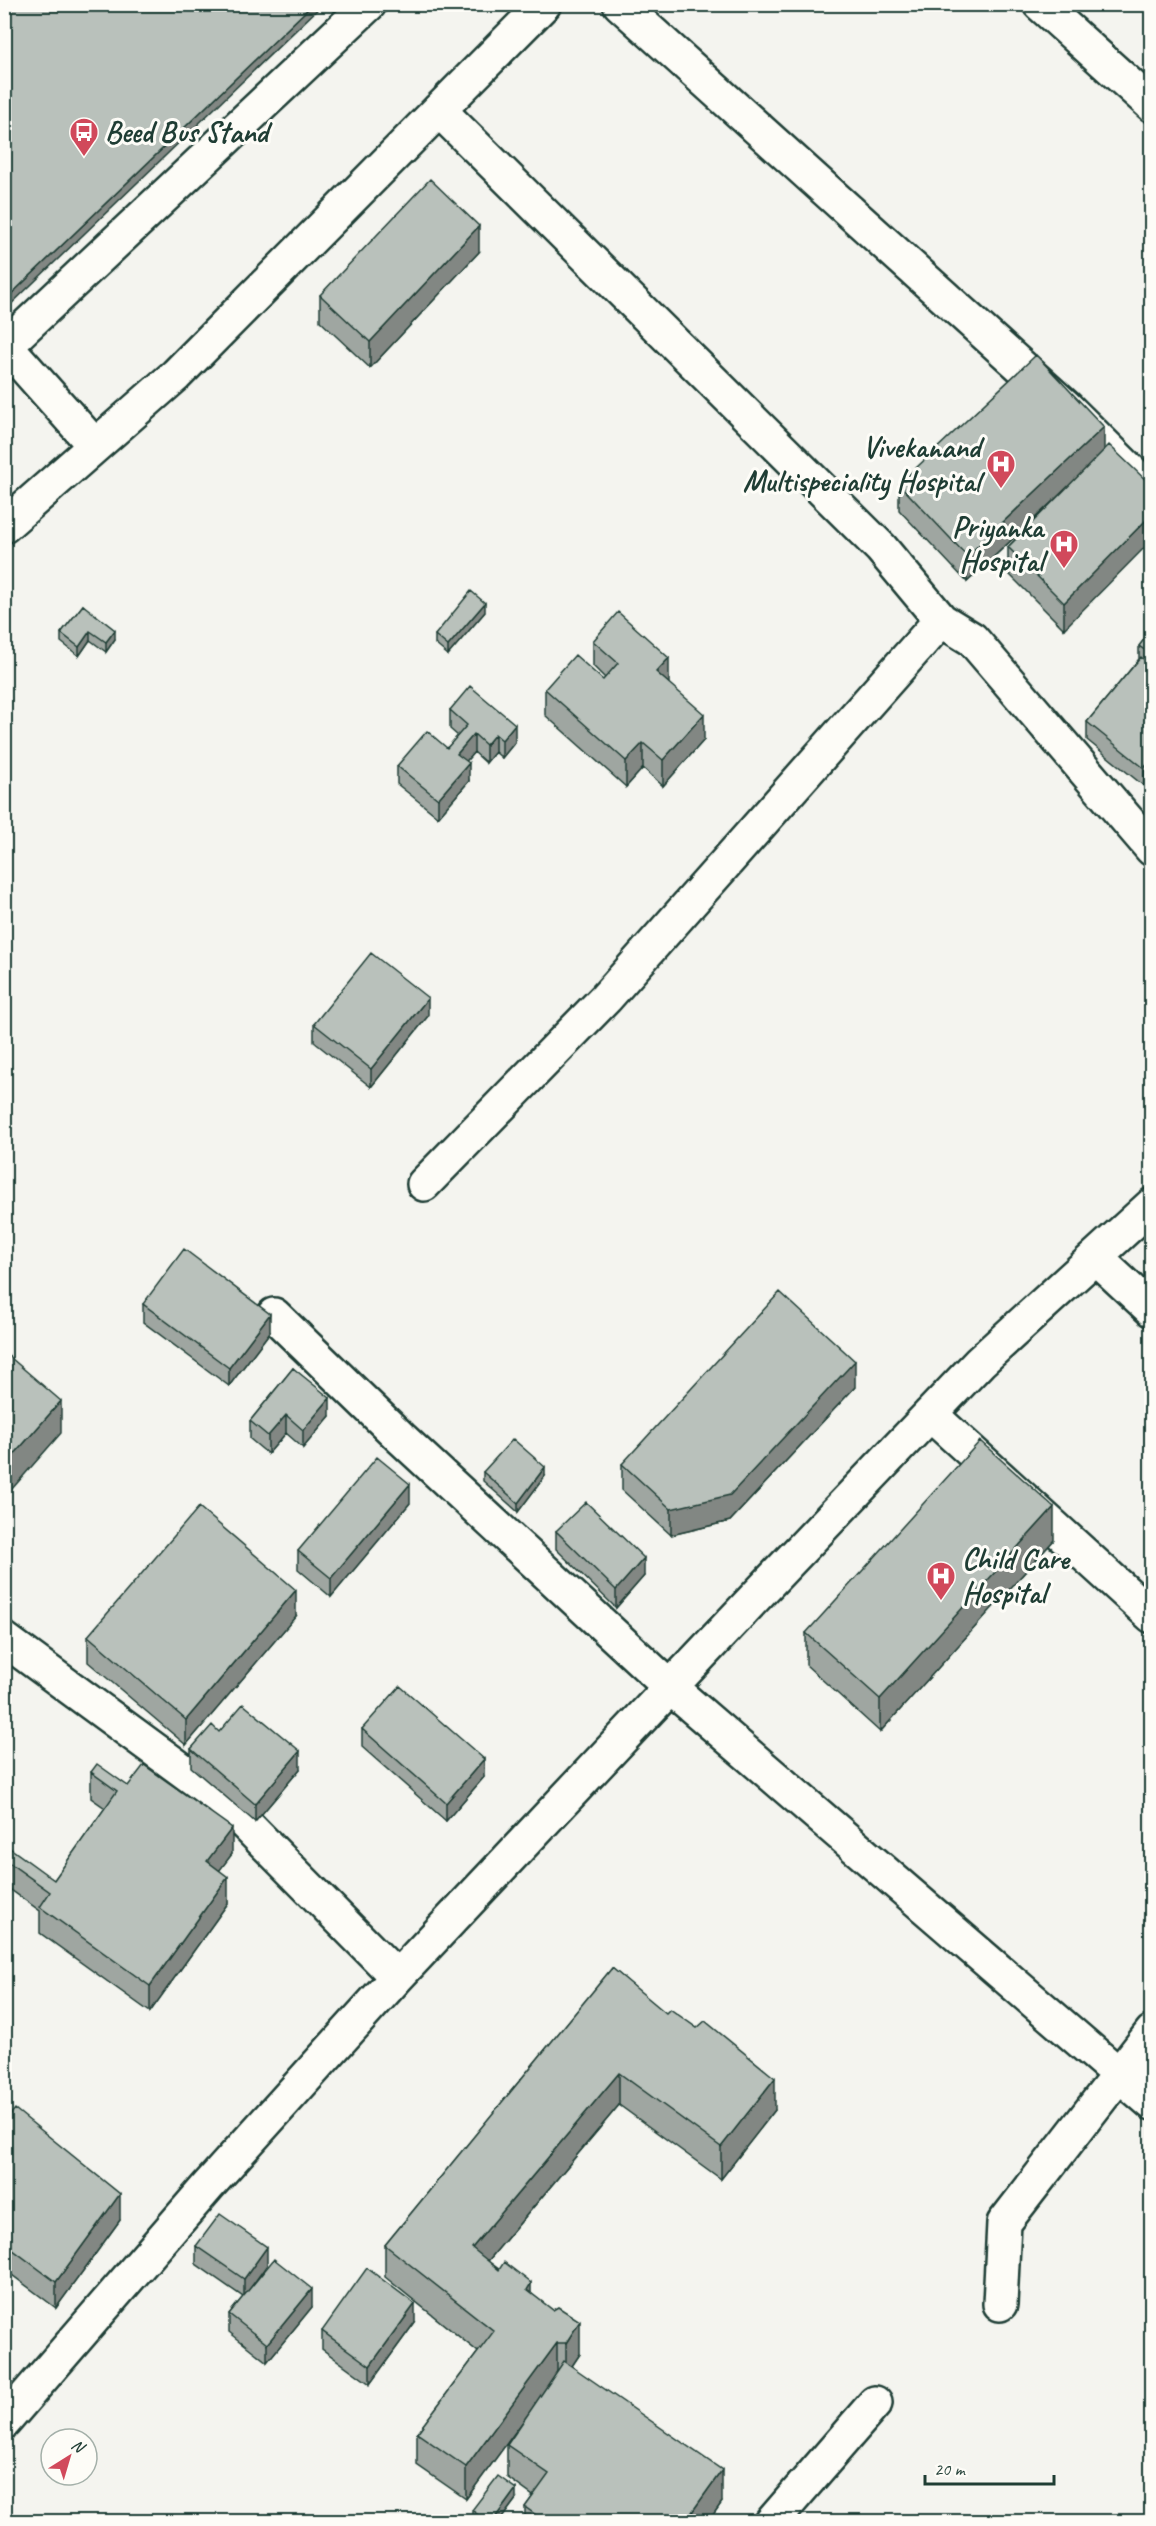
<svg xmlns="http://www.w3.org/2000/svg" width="1156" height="2526" font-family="Caveat,sans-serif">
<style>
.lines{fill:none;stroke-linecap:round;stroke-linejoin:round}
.minor-casing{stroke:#1f3d34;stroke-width:38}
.major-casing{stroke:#1f3d34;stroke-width:38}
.minor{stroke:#fdfcf7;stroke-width:33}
.major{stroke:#fdfcf7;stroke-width:33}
.wall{fill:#9fa6a1;stroke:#1f3d34;stroke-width:1.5}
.shaded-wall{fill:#828783;stroke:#1f3d34;stroke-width:1.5}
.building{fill:#b9c1bb;stroke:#1f3d34;stroke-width:1.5}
.labels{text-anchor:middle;stroke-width:6;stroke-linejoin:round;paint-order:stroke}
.poi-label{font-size:30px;font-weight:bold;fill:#1f3d34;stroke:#fdfcf7;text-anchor:start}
</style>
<rect width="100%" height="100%" fill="#f4f4ef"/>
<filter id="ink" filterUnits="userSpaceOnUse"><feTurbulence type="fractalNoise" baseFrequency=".0167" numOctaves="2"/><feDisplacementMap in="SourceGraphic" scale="12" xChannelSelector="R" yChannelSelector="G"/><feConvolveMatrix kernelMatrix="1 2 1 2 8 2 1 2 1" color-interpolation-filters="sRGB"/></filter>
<g filter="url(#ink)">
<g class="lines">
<g class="minor-casing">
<path id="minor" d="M 620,4 L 1065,406 L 1152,492
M 439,110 L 881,548 L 941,620 L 972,639 L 1152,849
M 424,1184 L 606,998 L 941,620
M 1095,1257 L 1152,1310
M 274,1315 L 401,1438 L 671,1688 L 1152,2103
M 930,1414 L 1152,1616
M 4,1639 L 219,1797 L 397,1977
M 1000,2304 L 1004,2223 L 1152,2032
M 4,2422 L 208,2186 L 397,1977 L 762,1590 L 980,1362 L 1152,1205
M 772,2522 L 875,2403"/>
</g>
<g class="major-casing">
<path id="major" d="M 1040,4 L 1152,105
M 6,346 L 95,446
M 4,347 L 369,4
M 4,526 L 176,375 L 544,4"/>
</g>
<use href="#minor" class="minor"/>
<use href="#major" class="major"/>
</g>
<path class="wall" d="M 479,252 L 370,368 L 320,321 L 320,295 Z
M 1104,427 L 1064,629 L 1008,573 L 1008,547 L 1054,500 L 967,582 L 899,510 L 899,484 Z
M 83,605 L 115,639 L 106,652 L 90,640 L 79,656 L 61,642 L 61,633 Z
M 485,612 L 448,655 L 435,644 L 435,635 Z
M 1152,629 L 1152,777 L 1144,786 L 1087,740 L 1087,722 L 1139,659 L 1139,646 Z
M 593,641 L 669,684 L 704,740 L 663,786 L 643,768 L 626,787 L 545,715 L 545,689 L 603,680 L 605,678 L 593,666 Z
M 450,710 L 515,742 L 502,758 L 495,752 L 486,763 L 474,752 L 466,761 L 469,781 L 438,817 L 397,784 L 397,766 L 447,748 L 458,736 L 450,729 Z
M 428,1016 L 371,1087 L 314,1042 L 314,1024 Z
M 143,1304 L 270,1332 L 229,1386 L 143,1322 Z
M 293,1368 L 330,1416 L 303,1448 L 286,1433 L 268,1454 L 250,1439 L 250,1421 Z
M 855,1387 L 730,1521 L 671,1535 L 622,1490 L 622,1464 Z
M 483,1472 L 545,1476 L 518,1512 L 483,1481 Z
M 410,1503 L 331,1597 L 298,1569 L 298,1551 Z
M 556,1531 L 644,1576 L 616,1608 L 556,1549 Z
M 1054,1540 L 880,1732 L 806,1665 L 806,1633 Z
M 296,1616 L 186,1745 L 88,1662 L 88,1636 Z
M 362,1729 L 484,1777 L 446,1821 L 362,1747 Z
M 219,1732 L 300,1769 L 255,1822 L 191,1767 L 191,1749 Z
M 91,1772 L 128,1786 L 232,1854 L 219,1870 L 228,1903 L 150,2012 L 40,1933 L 40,1911 L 4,1885 L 4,1854 L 54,1880 L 105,1808 L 91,1798 Z
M 612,1968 L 775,2110 L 721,2179 L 619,2105 L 488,2261 L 531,2293 L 580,2354 L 572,2366 L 722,2502 L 708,2522 L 525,2522 L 525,2507 L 533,2496 L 507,2477 L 507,2445 L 518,2428 L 466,2499 L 417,2465 L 417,2433 L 478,2352 L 385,2277 L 385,2245 Z
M 4,2122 L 120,2220 L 56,2308 L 4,2269 Z
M 196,2246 L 267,2265 L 249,2289 L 312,2307 L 267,2362 L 229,2332 L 229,2314 L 243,2297 L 196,2264 Z
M 415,2322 L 370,2384 L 322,2349 L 322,2331 Z
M 516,2499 L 499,2522 L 475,2522 L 472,2520 L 472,2510 Z"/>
<path class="shaded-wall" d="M 313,4 L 323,4 L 4,311 L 4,301 Z
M 479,226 L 479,252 L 370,368 L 370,342 Z
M 1104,427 L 1104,453 L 967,582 L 967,556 Z
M 1152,514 L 1152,540 L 1064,629 L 1064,603 Z
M 485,603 L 485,612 L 448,655 L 448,646 Z
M 115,630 L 115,639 L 106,652 L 106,642 Z
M 90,631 L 90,640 L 79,656 L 79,647 Z
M 669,658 L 669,684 L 656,672 Z
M 704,714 L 704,740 L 663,786 L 663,760 Z
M 515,724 L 515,742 L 502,758 L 502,740 Z
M 474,734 L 474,752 L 457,772 L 457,754 Z
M 495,734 L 495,752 L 486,763 L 486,745 Z
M 643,743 L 643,768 L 626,787 L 626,761 Z
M 1152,759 L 1152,777 L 1144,786 L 1144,768 Z
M 469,763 L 469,781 L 438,817 L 438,799 Z
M 428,998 L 428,1016 L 371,1087 L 371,1069 Z
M 6,1068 L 6,1086 L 4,1088 L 4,1070 Z
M 270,1314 L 270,1332 L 229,1386 L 229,1368 Z
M 855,1361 L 855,1387 L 730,1521 L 671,1535 L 671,1509 Z
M 330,1398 L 330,1416 L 303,1448 L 303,1430 Z
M 61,1401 L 61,1433 L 4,1498 L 4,1466 Z
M 286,1415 L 286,1433 L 268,1454 L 268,1436 Z
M 545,1467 L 545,1476 L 518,1512 L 518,1503 Z
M 410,1484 L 410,1503 L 331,1597 L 331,1578 Z
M 1054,1507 L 1054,1540 L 880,1732 L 880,1699 Z
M 644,1558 L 644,1576 L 616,1608 L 616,1590 Z
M 296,1590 L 296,1616 L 186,1745 L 186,1720 Z
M 300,1751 L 300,1769 L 255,1822 L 255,1804 Z
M 484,1759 L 484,1777 L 446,1821 L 446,1803 Z
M 232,1828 L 232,1854 L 207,1887 L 207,1861 Z
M 228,1877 L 228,1903 L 150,2012 L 150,1986 Z
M 619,2073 L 619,2105 L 472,2280 L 472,2248 Z
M 775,2078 L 775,2110 L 721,2179 L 721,2147 Z
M 120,2194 L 120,2220 L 56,2308 L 56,2282 Z
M 267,2247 L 267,2265 L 244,2297 L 244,2279 Z
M 531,2283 L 531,2316 L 527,2290 Z
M 312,2289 L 312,2307 L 267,2362 L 267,2344 Z
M 415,2304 L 415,2322 L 370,2384 L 370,2366 Z
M 580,2321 L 580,2354 L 566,2375 L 566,2343 Z
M 557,2343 L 557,2375 L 466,2499 L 466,2467 Z
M 722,2470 L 722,2502 L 708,2522 L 692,2522 L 692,2512 Z
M 516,2489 L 516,2499 L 499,2522 L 492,2522 Z"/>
<path class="building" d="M 4,4 L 313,4 L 4,301 Z
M 430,179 L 479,226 L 370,342 L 320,295 Z
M 1036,355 L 1104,427 L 967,556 L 899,484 Z
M 1109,445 L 1152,486 L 1152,514 L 1064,603 L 1008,547 Z
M 471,591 L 485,603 L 448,646 L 435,635 Z
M 83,605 L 115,630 L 106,642 L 90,631 L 79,647 L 61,633 Z
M 618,612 L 669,658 L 656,672 L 704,714 L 663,760 L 643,743 L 626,761 L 545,689 L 575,655 L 603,680 L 618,663 L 593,641 Z
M 1152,629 L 1152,655 L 1139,646 Z
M 1141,657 L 1152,666 L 1152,759 L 1144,768 L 1087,722 Z
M 470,686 L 515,724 L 502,740 L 495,734 L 486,745 L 474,734 L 457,754 L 469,763 L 438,799 L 397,766 L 427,731 L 447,748 L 467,725 L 450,710 Z
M 371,953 L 428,998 L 371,1069 L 314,1024 Z
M 184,1249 L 270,1314 L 229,1368 L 143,1304 Z
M 780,1292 L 855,1361 L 730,1495 L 671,1509 L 622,1464 Z
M 4,1352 L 61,1401 L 4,1466 Z
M 293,1368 L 330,1398 L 303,1430 L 286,1415 L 268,1436 L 250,1421 Z
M 513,1439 L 545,1467 L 518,1503 L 483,1472 Z
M 980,1441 L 1054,1507 L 880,1699 L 806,1633 Z
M 377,1457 L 410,1484 L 331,1578 L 298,1551 Z
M 586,1502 L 644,1558 L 616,1590 L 556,1531 Z
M 199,1507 L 296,1590 L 186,1720 L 88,1636 Z
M 400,1686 L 484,1759 L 446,1803 L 362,1729 Z
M 243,1704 L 300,1751 L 255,1804 L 191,1749 L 212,1725 L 219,1732 Z
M 97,1764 L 128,1786 L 144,1765 L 232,1828 L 207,1861 L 228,1877 L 150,1986 L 40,1907 L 50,1892 L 4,1859 L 4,1854 L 7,1846 L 54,1880 L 117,1791 L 91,1772 Z
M 612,1968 L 666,2013 L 670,2009 L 697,2028 L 705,2021 L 775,2078 L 721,2147 L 619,2073 L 472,2248 L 499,2270 L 504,2262 L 531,2283 L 527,2290 L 553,2310 L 558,2307 L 580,2321 L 566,2343 L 557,2343 L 466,2467 L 417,2433 L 494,2331 L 385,2245 Z
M 15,2109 L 120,2194 L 56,2282 L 4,2243 L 4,2122 Z
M 220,2214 L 267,2247 L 244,2279 L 196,2246 Z
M 274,2259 L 312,2289 L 267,2344 L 229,2314 Z
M 367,2268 L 415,2304 L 370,2366 L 322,2331 Z
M 564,2361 L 722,2470 L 692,2512 L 699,2520 L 697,2522 L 546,2522 L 525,2507 L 549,2474 L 507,2445 Z
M 498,2476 L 516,2489 L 492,2522 L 487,2522 L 472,2510 Z"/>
</g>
<defs>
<g id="bus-pin" transform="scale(1.5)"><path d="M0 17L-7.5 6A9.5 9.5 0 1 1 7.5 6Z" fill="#d1495b" stroke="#fdfcf7"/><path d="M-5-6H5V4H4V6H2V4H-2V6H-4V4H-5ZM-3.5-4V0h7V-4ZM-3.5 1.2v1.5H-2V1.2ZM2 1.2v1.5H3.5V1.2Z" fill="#fff"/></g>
<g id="hospital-pin" transform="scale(1.5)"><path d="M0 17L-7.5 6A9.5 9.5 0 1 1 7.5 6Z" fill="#d1495b" stroke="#fdfcf7"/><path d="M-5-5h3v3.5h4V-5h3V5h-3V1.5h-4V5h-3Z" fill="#fff"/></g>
</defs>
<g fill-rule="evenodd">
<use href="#bus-pin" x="84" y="132"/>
<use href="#hospital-pin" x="1001" y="464"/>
<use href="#hospital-pin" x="1064" y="544"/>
<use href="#hospital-pin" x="941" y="1576"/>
</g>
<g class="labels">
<g class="poi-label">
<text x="105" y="142">Beed Bus Stand</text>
<text x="980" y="457" text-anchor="end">Vivekanand<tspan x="980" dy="34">Multispeciality Hospital</tspan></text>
<text x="1043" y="537" text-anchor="end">Priyanka<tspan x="1043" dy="34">Hospital</tspan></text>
<text x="962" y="1569">Child Care<tspan x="962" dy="34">Hospital</tspan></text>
</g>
</g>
<rect width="1156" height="2526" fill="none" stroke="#fdfcf7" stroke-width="24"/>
<rect x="12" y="12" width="1132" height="2502" fill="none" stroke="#1f3d34" stroke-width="2" filter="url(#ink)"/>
<g transform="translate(69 2457) rotate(37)"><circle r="28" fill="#fdfcf7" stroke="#a4b0a9" stroke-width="1.5"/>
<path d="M0-4.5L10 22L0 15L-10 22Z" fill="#d1495b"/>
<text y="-9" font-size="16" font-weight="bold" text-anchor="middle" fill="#1f3d34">N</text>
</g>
<path d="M925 2475v9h129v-9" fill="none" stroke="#1f3d34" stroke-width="3"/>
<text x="934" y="2475" font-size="18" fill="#1f3d34" stroke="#fdfcf7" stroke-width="4.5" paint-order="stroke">20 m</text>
</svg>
